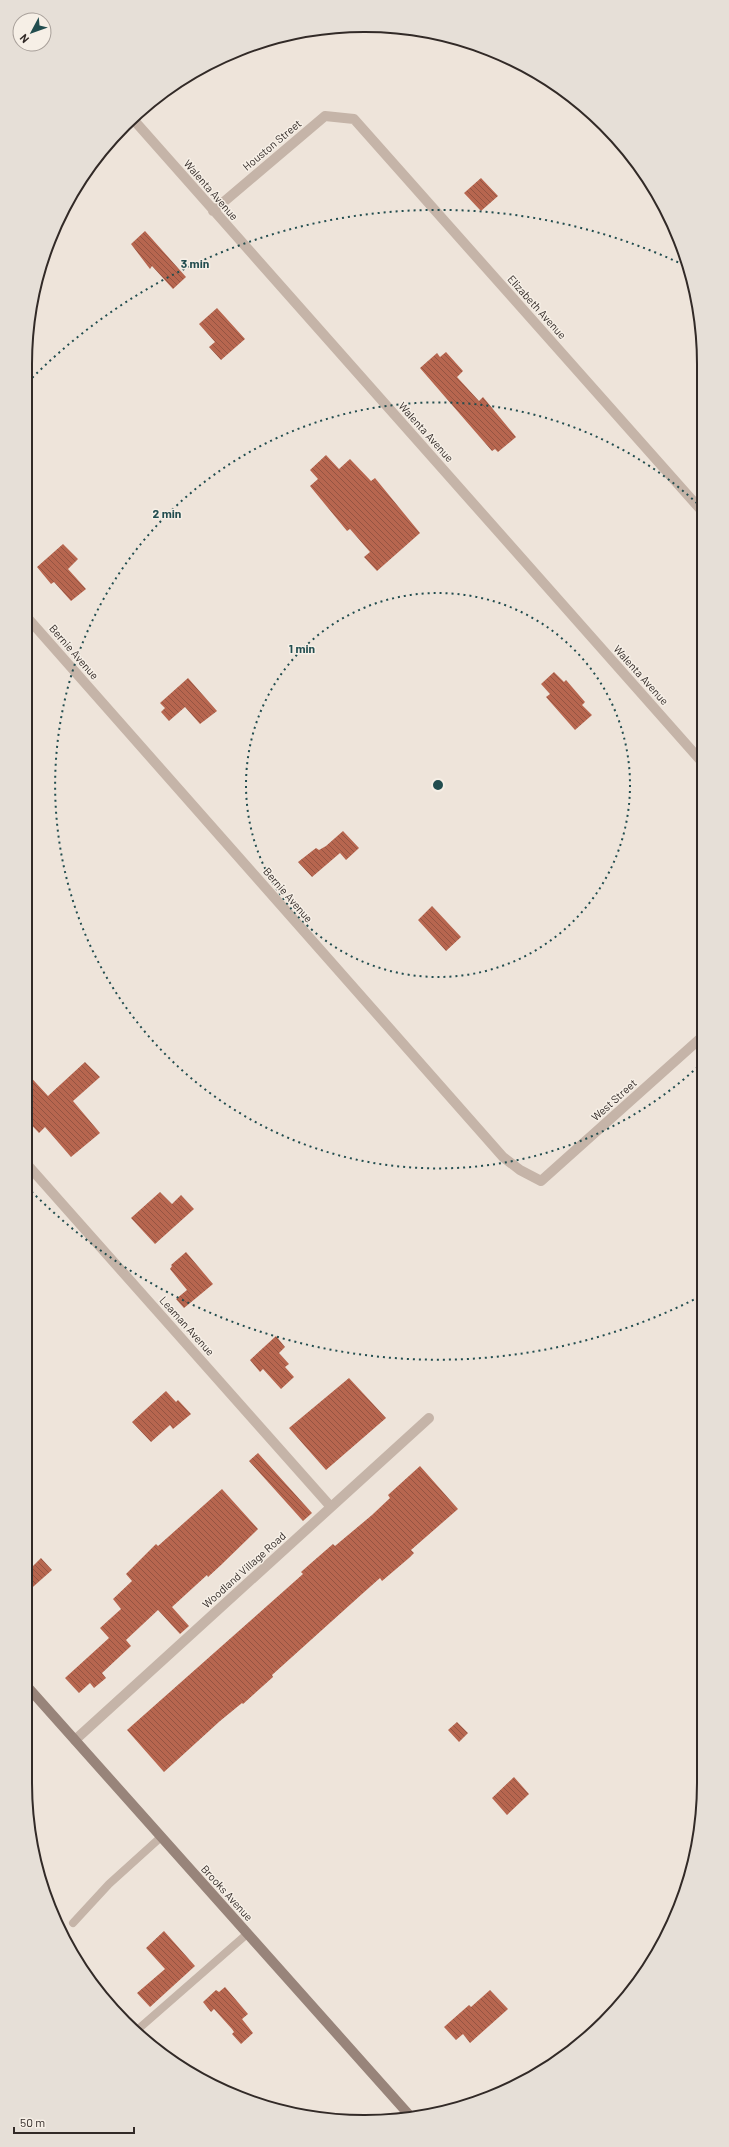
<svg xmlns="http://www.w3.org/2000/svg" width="729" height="2147" font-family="Barlow,sans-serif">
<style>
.building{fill:url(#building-back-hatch)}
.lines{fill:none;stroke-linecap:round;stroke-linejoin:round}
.lane{stroke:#c5b4a8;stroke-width:8}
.street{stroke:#c5b4a8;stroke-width:10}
.secondary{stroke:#98847a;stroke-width:10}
.ring{fill:none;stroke:#224d4f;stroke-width:2;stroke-dasharray:2 4}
.labels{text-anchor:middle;stroke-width:3;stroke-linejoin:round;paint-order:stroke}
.street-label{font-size:11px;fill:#322a27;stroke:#f6efe6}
.rim{fill:none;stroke:#322a27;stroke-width:2}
.centre{fill:#224d4f;stroke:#f6efe6;stroke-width:2}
.ring-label{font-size:12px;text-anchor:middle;font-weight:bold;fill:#224d4f;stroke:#f6efe6;stroke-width:3;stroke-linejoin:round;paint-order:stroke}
</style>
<defs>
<pattern id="building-back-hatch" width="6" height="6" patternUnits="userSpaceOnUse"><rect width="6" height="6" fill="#b7664f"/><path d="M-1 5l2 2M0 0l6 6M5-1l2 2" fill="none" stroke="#955442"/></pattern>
</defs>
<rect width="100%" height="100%" fill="#eee4da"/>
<path class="building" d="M 481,178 L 498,196 L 481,211 L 464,193 Z
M 145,231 L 186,277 L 173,289 L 152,266 L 150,269 L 131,244 Z
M 217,308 L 245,339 L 221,360 L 209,347 L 215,342 L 199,324 Z
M 446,352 L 463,371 L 457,377 L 479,401 L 483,397 L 516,437 L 498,452 L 495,449 L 492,451 L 420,368 L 437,353 L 440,357 Z
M 326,455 L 339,469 L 350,459 L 371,481 L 375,478 L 420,533 L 377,571 L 364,557 L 370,552 L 350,529 L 347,531 L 310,486 L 318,479 L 310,470 Z
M 63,544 L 78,559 L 68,569 L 86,589 L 71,601 L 54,582 L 51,584 L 37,567 Z
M 554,672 L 564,682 L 566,680 L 585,702 L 582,705 L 592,715 L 575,730 L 546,697 L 550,694 L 541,684 Z
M 188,678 L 217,711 L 200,724 L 185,707 L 169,721 L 161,712 L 165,708 L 160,703 Z
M 343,831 L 359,848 L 346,860 L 340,853 L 312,877 L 298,862 L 316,848 L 319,850 L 326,846 Z
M 432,906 L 461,937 L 446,951 L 418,920 Z
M 85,1062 L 100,1077 L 73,1101 L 100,1133 L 71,1157 L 45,1127 L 39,1133 L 25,1118 L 25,1071 L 48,1096 Z
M 160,1192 L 172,1204 L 181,1195 L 194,1209 L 155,1244 L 131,1218 Z
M 186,1252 L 213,1284 L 184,1308 L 176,1299 L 187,1290 L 170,1269 L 172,1266 L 171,1265 Z
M 276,1336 L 285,1347 L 279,1353 L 289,1364 L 285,1367 L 294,1377 L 281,1389 L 263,1369 L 260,1372 L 250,1360 Z
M 349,1378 L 386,1418 L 326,1470 L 289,1428 Z
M 166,1391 L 176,1402 L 178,1400 L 191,1414 L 173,1429 L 170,1425 L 151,1442 L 132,1422 Z
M 258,1453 L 312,1513 L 303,1521 L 249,1461 Z
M 420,1466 L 458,1509 L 411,1550 L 414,1553 L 409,1558 L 382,1581 L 380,1578 L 362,1594 L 272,1675 L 273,1677 L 243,1704 L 242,1703 L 220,1721 L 164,1772 L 127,1730 L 303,1574 L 301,1572 L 310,1564 L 333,1544 L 335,1546 L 372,1515 L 390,1498 L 388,1495 Z
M 222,1489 L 258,1529 L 221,1565 L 208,1577 L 207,1575 L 172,1607 L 189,1626 L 180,1634 L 158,1610 L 126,1640 L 131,1646 L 102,1673 L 106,1678 L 94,1688 L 90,1683 L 79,1693 L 65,1678 L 109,1638 L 100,1628 L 121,1609 L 113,1599 L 132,1581 L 126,1574 L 156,1544 L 158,1546 Z
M 25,1557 L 33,1566 L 41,1558 L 52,1570 L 25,1594 Z
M 457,1722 L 468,1733 L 459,1742 L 448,1730 Z
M 514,1777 L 529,1794 L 507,1815 L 492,1798 Z
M 164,1931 L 195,1966 L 150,2007 L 137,1993 L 165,1969 L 146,1948 Z
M 225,1987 L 248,2014 L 242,2019 L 253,2033 L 241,2044 L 232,2034 L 234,2032 L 232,2029 L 214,2009 L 211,2012 L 203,2002 L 216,1990 L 219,1992 Z
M 490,1990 L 508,2009 L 470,2043 L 463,2034 L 456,2040 L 444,2027 L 469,2005 L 471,2007 Z"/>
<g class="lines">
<path class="lane" d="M 73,1923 L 109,1884 L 161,1837
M 136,2031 L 247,1934"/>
<path class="street" d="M 132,118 L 702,762
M 213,211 L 325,116 L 354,119 L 701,510
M 25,615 L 503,1157 L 520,1170 L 541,1181 L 703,1036
M 25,1162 L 331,1507
M 75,1740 L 429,1418"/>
<path class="secondary" d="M 25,1684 L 411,2117"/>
</g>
<g class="ring">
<circle cx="438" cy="785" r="192"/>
<path d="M702 1063A383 383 0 1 1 699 505"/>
<path d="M699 1297A575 575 0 0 1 28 1188M28 382A575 575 0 0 1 686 266"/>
</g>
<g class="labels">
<g class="street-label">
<text transform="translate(272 145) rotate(-40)" y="4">Houston Street</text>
<text transform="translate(211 190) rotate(49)" y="4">Walenta Avenue</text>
<text transform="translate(537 307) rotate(48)" y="4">Elizabeth Avenue</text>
<text transform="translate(426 432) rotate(48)" y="4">Walenta Avenue</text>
<text transform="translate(74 652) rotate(49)" y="4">Bernie Avenue</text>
<text transform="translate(641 675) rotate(48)" y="4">Walenta Avenue</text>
<text transform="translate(288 895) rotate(49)" y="4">Bernie Avenue</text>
<text transform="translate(614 1100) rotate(-42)" y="4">West Street</text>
<text transform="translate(187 1326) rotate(48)" y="4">Leaman Avenue</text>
<text transform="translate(244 1570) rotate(-42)" y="4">Woodland Village Road</text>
<text transform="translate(227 1893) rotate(48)" y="4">Brooks Avenue</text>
</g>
</g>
<path d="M0 0H729V2147H0ZM364 32H365A332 332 0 0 1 697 364V1783A332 332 0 0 1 365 2115H364A332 332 0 0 1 32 1783V364A332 332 0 0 1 364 32Z" fill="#e6dfd7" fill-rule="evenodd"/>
<path class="rim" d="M364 32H365A332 332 0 0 1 697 364V1783A332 332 0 0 1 365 2115H364A332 332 0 0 1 32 1783V364A332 332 0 0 1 364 32Z"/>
<circle cx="438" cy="785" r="6" class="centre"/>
<g class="ring-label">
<text x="195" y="268">3 min</text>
<text x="167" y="518">2 min</text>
<text x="302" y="653">1 min</text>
</g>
<g transform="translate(32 32) rotate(229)"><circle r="19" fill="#f6efe6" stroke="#a8a09a"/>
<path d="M0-3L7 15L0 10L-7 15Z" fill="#224d4f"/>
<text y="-6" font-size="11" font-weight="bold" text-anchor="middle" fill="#322a27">N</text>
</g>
<path d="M14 2127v6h120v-6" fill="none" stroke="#322a27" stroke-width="2"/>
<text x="20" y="2127" font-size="12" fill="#322a27" stroke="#f6efe6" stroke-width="3" paint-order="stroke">50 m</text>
</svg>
